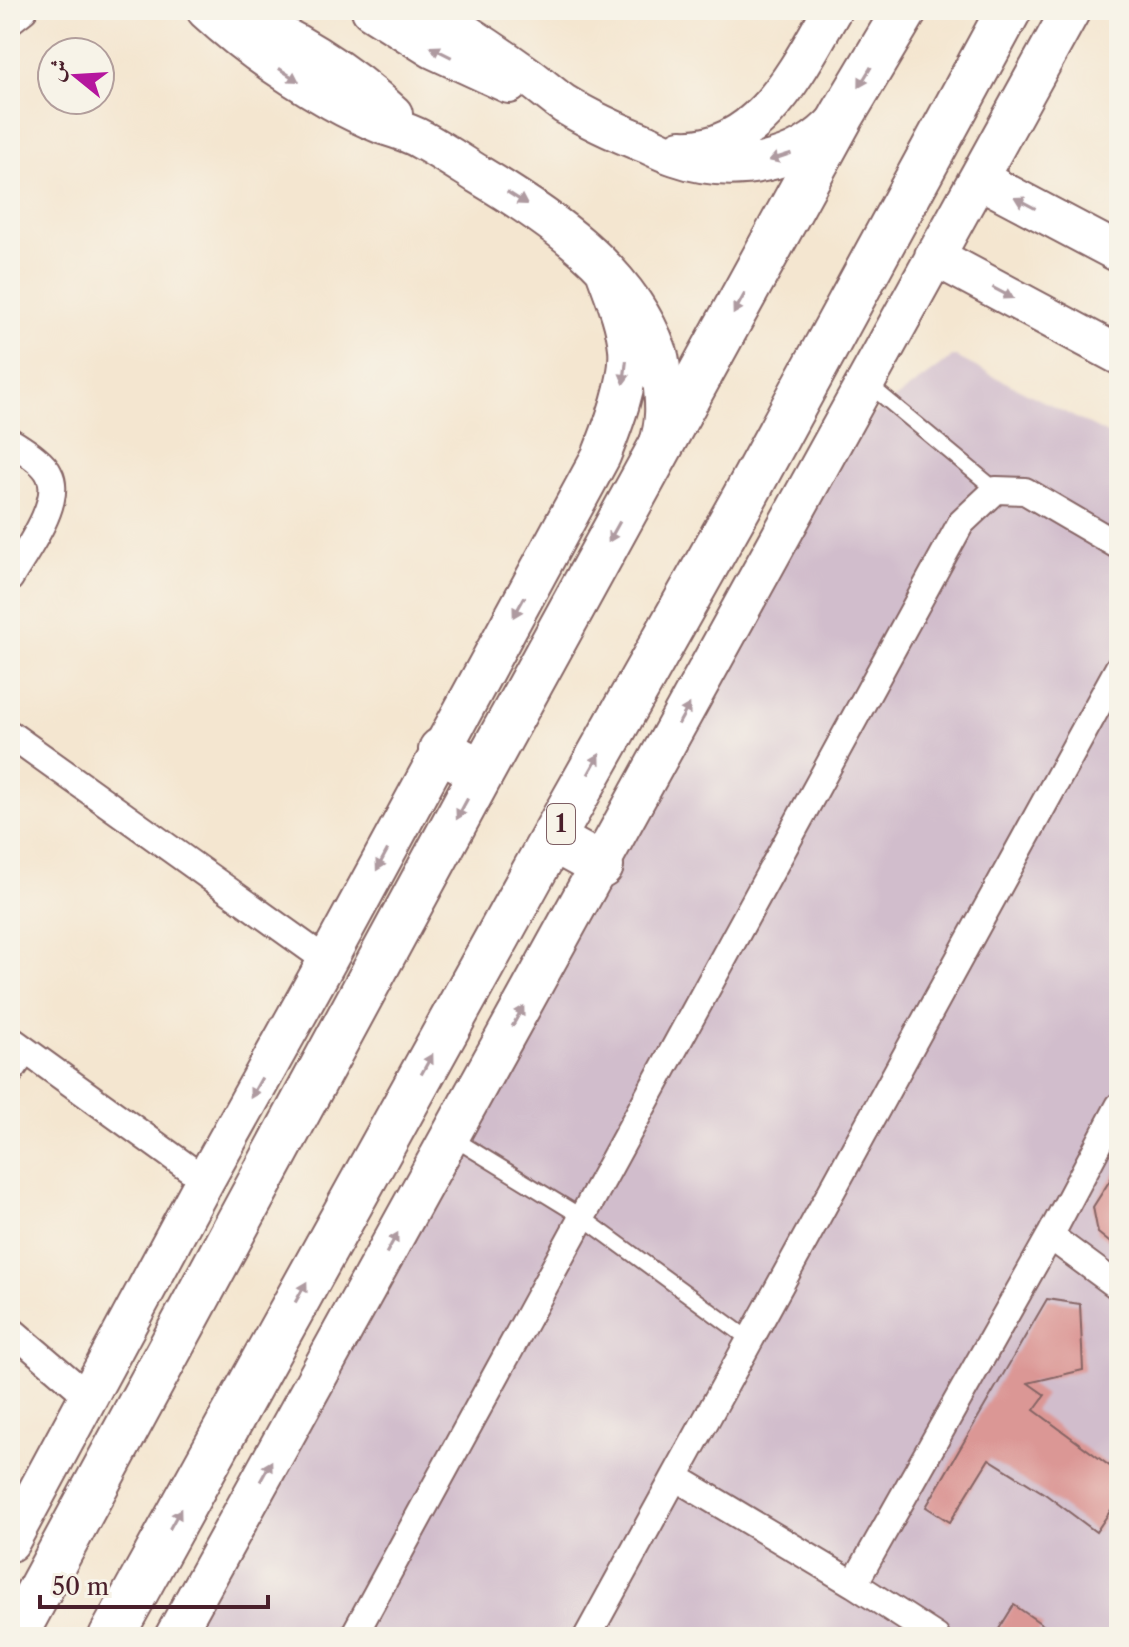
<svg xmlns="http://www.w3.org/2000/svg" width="1129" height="1647" font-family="'Libre Caslon Text',Amiri,serif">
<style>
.industrial{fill:#d1bdcc}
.building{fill:#db9795}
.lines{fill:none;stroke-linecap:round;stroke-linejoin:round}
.lane-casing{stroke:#866565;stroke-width:18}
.street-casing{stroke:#866565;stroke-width:30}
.secondary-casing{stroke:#866565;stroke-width:42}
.highway-casing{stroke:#866565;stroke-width:48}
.lane{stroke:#fff;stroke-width:14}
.street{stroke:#fff;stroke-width:26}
.secondary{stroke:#fff;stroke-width:38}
.highway{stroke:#fff;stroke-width:44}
.oneway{fill:#ae9aa0}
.labels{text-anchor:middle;stroke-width:8;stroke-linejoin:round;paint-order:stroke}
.shield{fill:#f7f3e8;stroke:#7e5f64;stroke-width:2}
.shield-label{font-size:24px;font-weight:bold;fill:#4a1f2b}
</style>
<rect width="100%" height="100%" fill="#f7f3e8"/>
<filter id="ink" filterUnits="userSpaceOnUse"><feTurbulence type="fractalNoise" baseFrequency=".0125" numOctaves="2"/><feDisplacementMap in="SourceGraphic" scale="16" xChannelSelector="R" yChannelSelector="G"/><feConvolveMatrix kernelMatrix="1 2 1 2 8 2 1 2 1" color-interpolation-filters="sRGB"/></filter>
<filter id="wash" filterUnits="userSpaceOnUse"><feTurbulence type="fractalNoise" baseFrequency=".006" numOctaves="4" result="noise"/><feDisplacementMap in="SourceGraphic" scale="32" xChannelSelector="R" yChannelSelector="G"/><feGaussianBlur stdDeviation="1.8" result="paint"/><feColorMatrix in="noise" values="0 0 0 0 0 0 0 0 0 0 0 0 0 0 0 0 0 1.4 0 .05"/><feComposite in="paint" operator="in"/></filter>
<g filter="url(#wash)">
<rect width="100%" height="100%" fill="#f4e6d0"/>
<path class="industrial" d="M 954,356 L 1119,440 L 1119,1637 L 175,1637 L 864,421 Z"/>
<g id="blocks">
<path class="building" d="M 1119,1166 L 1119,1250 L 1098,1233 L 1093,1207 Z
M 1047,1299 L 1080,1304 L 1083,1370 L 1028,1383 L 1045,1395 L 1034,1410 L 1119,1473 L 1119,1498 L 1096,1532 L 1045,1494 L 989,1459 L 950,1522 L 926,1507 Z
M 1014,1605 L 1043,1625 L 1035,1637 L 994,1637 Z"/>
</g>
</g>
<g filter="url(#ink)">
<use href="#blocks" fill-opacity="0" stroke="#866565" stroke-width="2"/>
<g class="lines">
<g class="lane-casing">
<path id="lane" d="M 867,383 L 996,490
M 10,1083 L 30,1054
M 453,1138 L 582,1217 L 750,1340"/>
</g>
<g class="street-casing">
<path id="street" d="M 10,21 L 24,10
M 10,441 C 22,449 43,461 49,474 C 64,501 24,554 10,578
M 10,734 L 327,961
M 10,1039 L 205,1180
M 1050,1236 L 1119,1287
M 10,1329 L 88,1396
M 675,1477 L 854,1584 L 936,1637
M 854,1584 L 1050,1236 L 1119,1106
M 353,1637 L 961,523 L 996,490 L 1025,491 L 1119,546
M 587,1637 L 1119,667"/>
</g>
<g class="secondary-casing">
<path id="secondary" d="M 206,10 C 245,46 287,75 333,101 C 349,110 366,118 383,125 C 396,129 410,133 422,140 C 442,151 460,163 479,175 C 549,217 628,270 657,350 C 661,359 661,370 662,380 C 665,403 666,423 658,446
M 371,10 L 433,49 L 509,84
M 427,10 C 461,30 493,51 525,74 C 538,83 551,95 564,104 C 590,120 619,133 647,144 C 656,148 665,153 675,156 C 732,176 798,165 838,119
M 229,12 C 286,33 349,72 393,114
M 681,149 C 759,153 799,67 832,10
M 979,179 L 1119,253
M 934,256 L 1119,355
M 10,1542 L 205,1180 L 327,961 L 601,456 C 613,426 631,380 628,348 C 625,320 614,295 605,270
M 174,1637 L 1071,10"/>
</g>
<g class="highway-casing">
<path id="highway" d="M 441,750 L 482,772
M 552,839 L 601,866
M 14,1637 L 482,772 L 843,114 L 905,10
M 111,1637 L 552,839 L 744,498 L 1009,10"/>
</g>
<use href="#lane" class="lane"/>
<use href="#street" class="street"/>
<use href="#secondary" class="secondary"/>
<use href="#highway" class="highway"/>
</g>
<defs><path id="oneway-solid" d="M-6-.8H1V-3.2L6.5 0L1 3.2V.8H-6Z" transform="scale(2)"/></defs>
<g class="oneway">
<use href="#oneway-solid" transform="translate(441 52) rotate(-153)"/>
<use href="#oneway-solid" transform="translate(289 75) rotate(33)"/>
<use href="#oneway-solid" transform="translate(865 77) rotate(121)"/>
<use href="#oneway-solid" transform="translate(780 157) rotate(162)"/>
<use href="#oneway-solid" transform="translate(517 198) rotate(32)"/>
<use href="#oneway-solid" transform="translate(1025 203) rotate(-152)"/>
<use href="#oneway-solid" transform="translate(1003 293) rotate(28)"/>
<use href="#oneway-solid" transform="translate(739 304) rotate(119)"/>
<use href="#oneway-solid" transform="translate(625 372) rotate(97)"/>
<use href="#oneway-solid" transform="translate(614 532) rotate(119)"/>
<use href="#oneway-solid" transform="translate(519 607) rotate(119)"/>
<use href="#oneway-solid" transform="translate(684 714) rotate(-61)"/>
<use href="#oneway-solid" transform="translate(594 764) rotate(-61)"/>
<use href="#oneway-solid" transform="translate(462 809) rotate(118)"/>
<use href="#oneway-solid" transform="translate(382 860) rotate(118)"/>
<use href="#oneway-solid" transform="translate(518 1016) rotate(-61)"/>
<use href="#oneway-solid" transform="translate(427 1064) rotate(-61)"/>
<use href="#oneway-solid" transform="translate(256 1088) rotate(119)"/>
<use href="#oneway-solid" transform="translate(392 1243) rotate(-61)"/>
<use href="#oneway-solid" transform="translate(301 1292) rotate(-61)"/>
<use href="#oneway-solid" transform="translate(266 1471) rotate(-61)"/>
<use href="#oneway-solid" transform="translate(175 1519) rotate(-61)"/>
</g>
</g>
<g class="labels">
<rect class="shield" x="547" y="804" width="28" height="40" rx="6"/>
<g class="shield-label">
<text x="561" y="832">1</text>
</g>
</g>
<rect width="1129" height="1647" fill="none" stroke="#f7f3e8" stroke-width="40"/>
<g transform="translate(76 76) rotate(288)"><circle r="38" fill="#f7f3e8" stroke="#b29e9c" stroke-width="2"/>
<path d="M0-6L14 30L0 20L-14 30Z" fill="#b5179e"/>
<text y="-12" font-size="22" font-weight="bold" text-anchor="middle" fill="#4a1f2b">ش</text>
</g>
<path d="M40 1595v12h228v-12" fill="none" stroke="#4a1f2b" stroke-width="4"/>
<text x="52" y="1595" font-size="24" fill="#4a1f2b" stroke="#f7f3e8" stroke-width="6" paint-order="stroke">50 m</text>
</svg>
